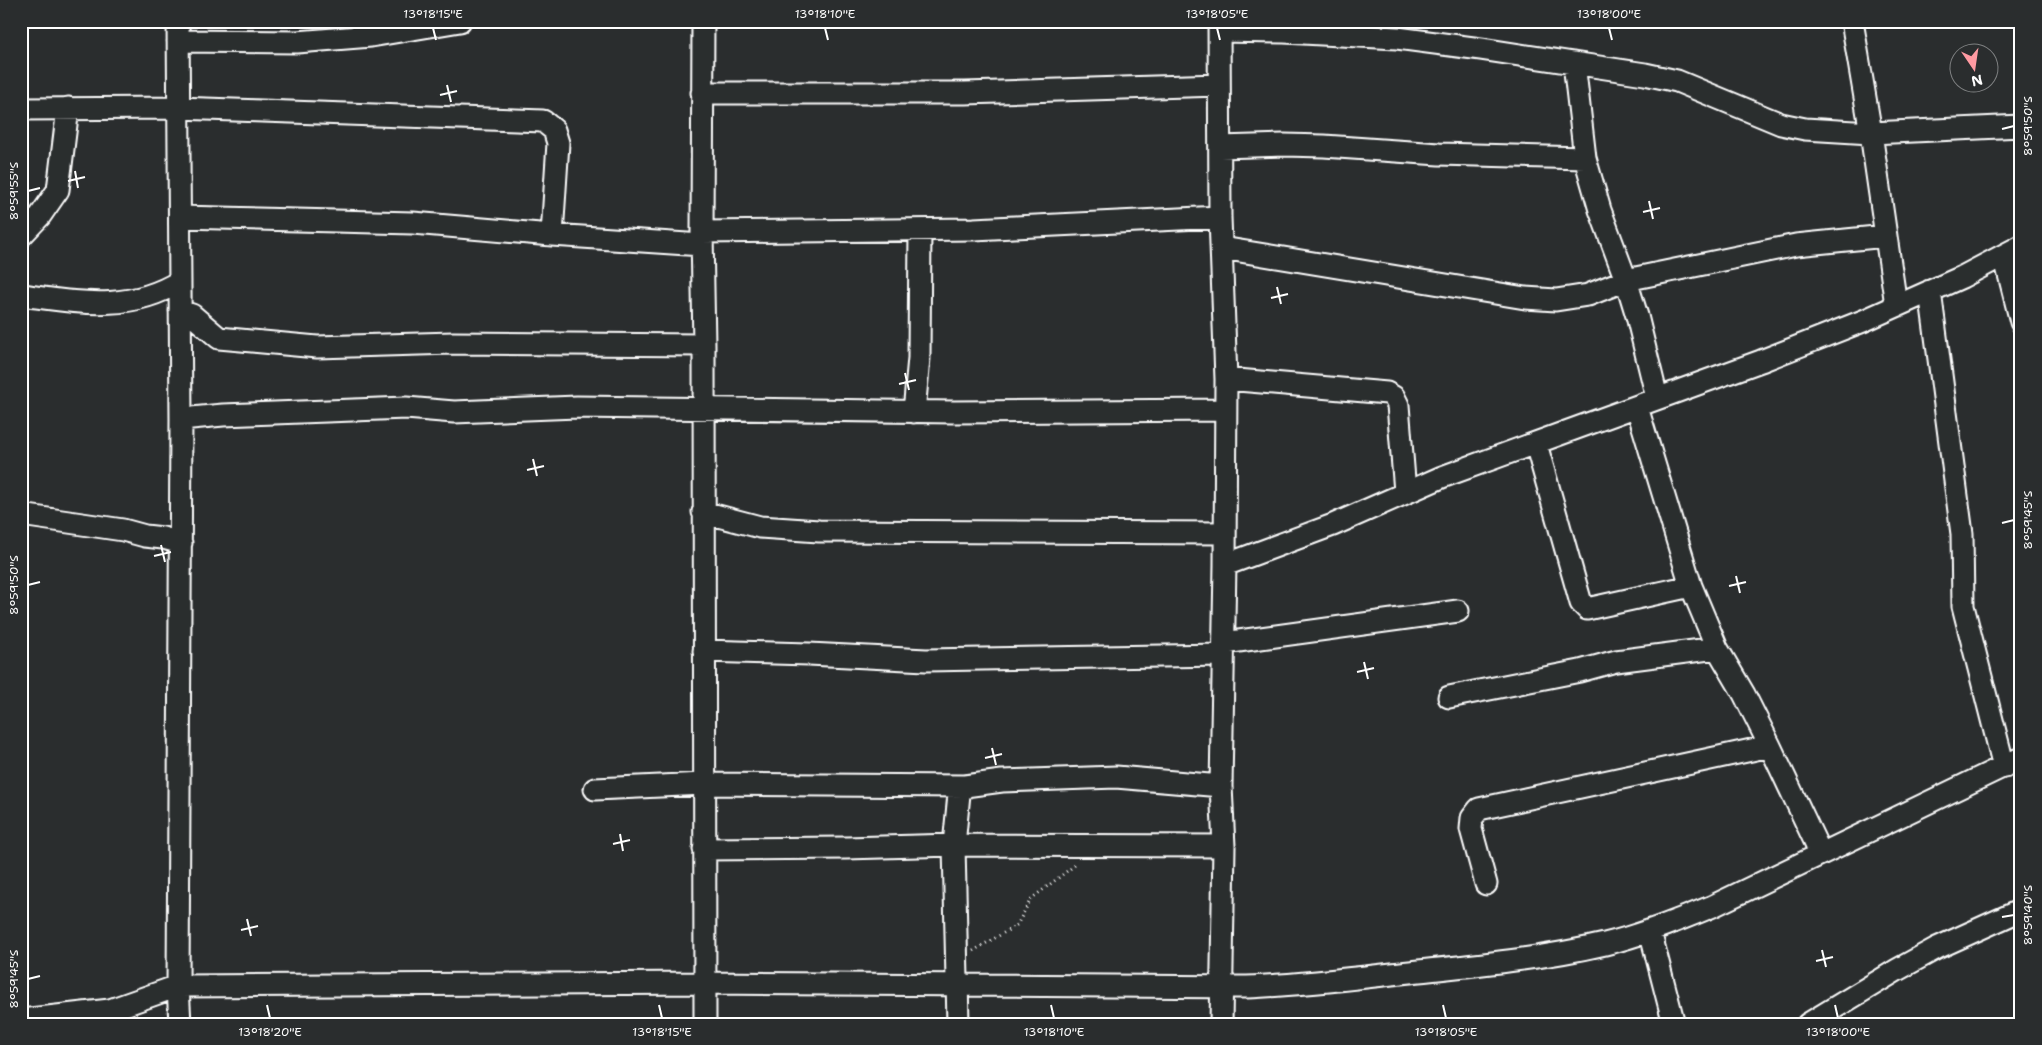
<svg xmlns="http://www.w3.org/2000/svg" width="2042" height="1045" font-family="'Shantell Sans',sans-serif">
<style>
.lines{fill:none;stroke-linecap:round;stroke-linejoin:round}
.minor-casing{stroke:#fff;stroke-width:25}
.path{stroke:#fff;stroke-width:3;stroke-dasharray:1 4;stroke-linecap:butt}
.minor{stroke:#2a2d2e;stroke-width:21}
.ticks{fill:none;stroke:#fff;stroke-width:2}
.neatline{fill:none;stroke:#fff;stroke-width:2}
.ticks-label{font-size:12px;text-anchor:middle;fill:#fff}
</style>
<rect width="100%" height="100%" fill="#2a2d2e"/>
<filter id="ink" filterUnits="userSpaceOnUse"><feTurbulence type="fractalNoise" baseFrequency=".02" numOctaves="2"/><feDisplacementMap in="SourceGraphic" scale="10" xChannelSelector="R" yChannelSelector="G"/><feConvolveMatrix kernelMatrix="1 2 1 2 8 2 1 2 1" color-interpolation-filters="sRGB"/></filter>
<g filter="url(#ink)">
<g class="lines">
<g class="minor-casing">
<path id="minor" d="M 178,21 L 181,419 L 178,986 L 180,1024
M 703,21 L 702,232 L 704,345 L 705,1024
M 1219,21 L 1220,217 L 1226,379 L 1225,565 L 1221,786 L 1224,846 L 1221,1024
M 1852,21 L 1871,133 L 1896,305
M 1219,31 L 1284,32 L 1397,38 L 1481,49 L 1645,74 L 1677,81 L 1781,124 L 1805,129 L 1871,133 L 2021,126
M 178,41 L 297,42 L 371,36 L 460,21
M 1574,63 L 1585,158 L 1600,210 L 1626,280 L 1637,316 L 1657,398
M 702,93 L 965,93 L 1219,85
M 21,109 L 178,108 L 543,121 L 554,130 L 558,143 L 552,235
M 1220,147 L 1284,145 L 1324,146 L 1439,154 L 1585,158
M 180,217 L 413,223 L 552,235 L 702,245
M 702,232 L 974,229 L 1220,217
M 21,236 L 40,216 L 58,190 L 68,108
M 1222,248 L 1525,298 L 1556,300 L 1588,295 L 1626,280 L 1796,245 L 1886,236
M 2004,255 L 2021,322
M 1930,291 L 1962,534 L 1963,606 L 2004,767
M 21,295 C 77,302 129,313 180,281
M 180,311 L 192,315 L 219,338 L 317,347 L 453,343 L 704,345
M 1226,379 L 1387,393 L 1394,397 L 1398,405 L 1405,492
M 1637,407 L 1691,586 L 1717,648 L 1744,694 L 1770,746 L 1821,854
M 914,412 L 919,358 L 920,230
M 181,419 L 223,415 L 406,408 L 454,412 L 577,407 L 954,412 L 1225,410
M 1536,444 L 1581,603 L 1587,609 L 1691,586
M 703,512 L 760,527 L 819,531 L 1225,533
M 21,515 L 123,530 L 145,536 L 163,538 L 181,543
M 1225,565 L 1333,525 L 1442,477 L 1761,361 L 1863,321 L 1962,277 L 2021,246
M 1224,643 L 1458,611
M 704,651 L 809,654 L 926,660 L 1223,655
M 1449,697 L 1580,671 L 1616,661 L 1717,648
M 595,789 L 704,784 L 965,786
M 704,849 L 846,848 L 954,845 L 1224,846
M 1486,884 L 1471,829 L 1472,818 L 1479,809 L 1770,746
M 1650,931 L 1674,1024
M 21,1020 L 110,1010 L 178,986 L 705,983 L 1247,987 C 1302,985 1356,978 1410,972 C 1475,965 1541,959 1605,944 C 1642,935 1677,921 1713,906 L 2021,758
M 958,1024 L 954,845 L 959,794 L 965,786 L 1002,781 L 1116,777 L 1221,786
M 1808,1024 L 1897,970 L 1937,948 L 2021,910"/>
</g>
<path class="path" d="M 973,951 L 1017,925 L 1031,899 L 1075,865"/>
<use href="#minor" class="minor"/>
</g>
</g>
<path class="ticks" d="M 433,28 L 436,40M 825,28 L 828,40M 1217,28 L 1220,40M 1609,28 L 1612,40M 447,85 L 451,102M 440,95 L 457,91M 2002,129 L 2014,126M 75,171 L 78,188M 68,181 L 85,177M 28,191 L 40,188M 1649,201 L 1653,219M 1643,212 L 1660,208M 1277,287 L 1281,304M 1271,298 L 1288,294M 905,373 L 909,390M 899,384 L 916,380M 533,459 L 537,476M 527,470 L 544,466M 2002,523 L 2014,520M 161,545 L 165,562M 154,556 L 171,552M 1736,576 L 1740,593M 28,585 L 40,582M 1729,586 L 1746,582M 1364,662 L 1368,679M 1357,672 L 1374,668M 992,748 L 996,765M 985,758 L 1002,754M 620,834 L 623,851M 613,844 L 630,840M 2002,917 L 2014,915M 247,919 L 251,936M 241,930 L 258,926M 1822,950 L 1826,967M 1816,961 L 1833,957M 28,979 L 40,976M 267,1005 L 270,1018M 659,1005 L 662,1018M 1051,1005 L 1054,1018M 1443,1005 L 1446,1018M 1835,1005 L 1838,1018"/>
<rect width="2042" height="1045" fill="none" stroke="#2a2d2e" stroke-width="55"/>
<g transform="translate(1974 68) rotate(167)"><circle r="24" fill="#2a2d2e" stroke="#7f8182"/>
<path d="M0-4L9 19L0 12L-9 19Z" fill="#ff9aa2"/>
<text y="-8" font-size="14" font-weight="bold" text-anchor="middle" fill="#ffffff">N</text>
</g>
<rect x="28" y="28" width="1986" height="990" class="neatline"/>
<g class="ticks-label">
<text x="433" y="18">13°18'15"E</text>
<text x="825" y="18">13°18'10"E</text>
<text x="1217" y="18">13°18'05"E</text>
<text x="1609" y="18">13°18'00"E</text>
<text transform="translate(2028 126) rotate(-90)" y="4">8°59'50"S</text>
<text transform="translate(14 191) rotate(-90)" y="4">8°59'55"S</text>
<text transform="translate(2028 520) rotate(-90)" y="4">8°59'45"S</text>
<text transform="translate(14 585) rotate(-90)" y="4">8°59'50"S</text>
<text transform="translate(2028 915) rotate(-90)" y="4">8°59'40"S</text>
<text transform="translate(14 979) rotate(-90)" y="4">8°59'45"S</text>
<text x="270" y="1036">13°18'20"E</text>
<text x="662" y="1036">13°18'15"E</text>
<text x="1054" y="1036">13°18'10"E</text>
<text x="1446" y="1036">13°18'05"E</text>
<text x="1838" y="1036">13°18'00"E</text>
</g>
</svg>
